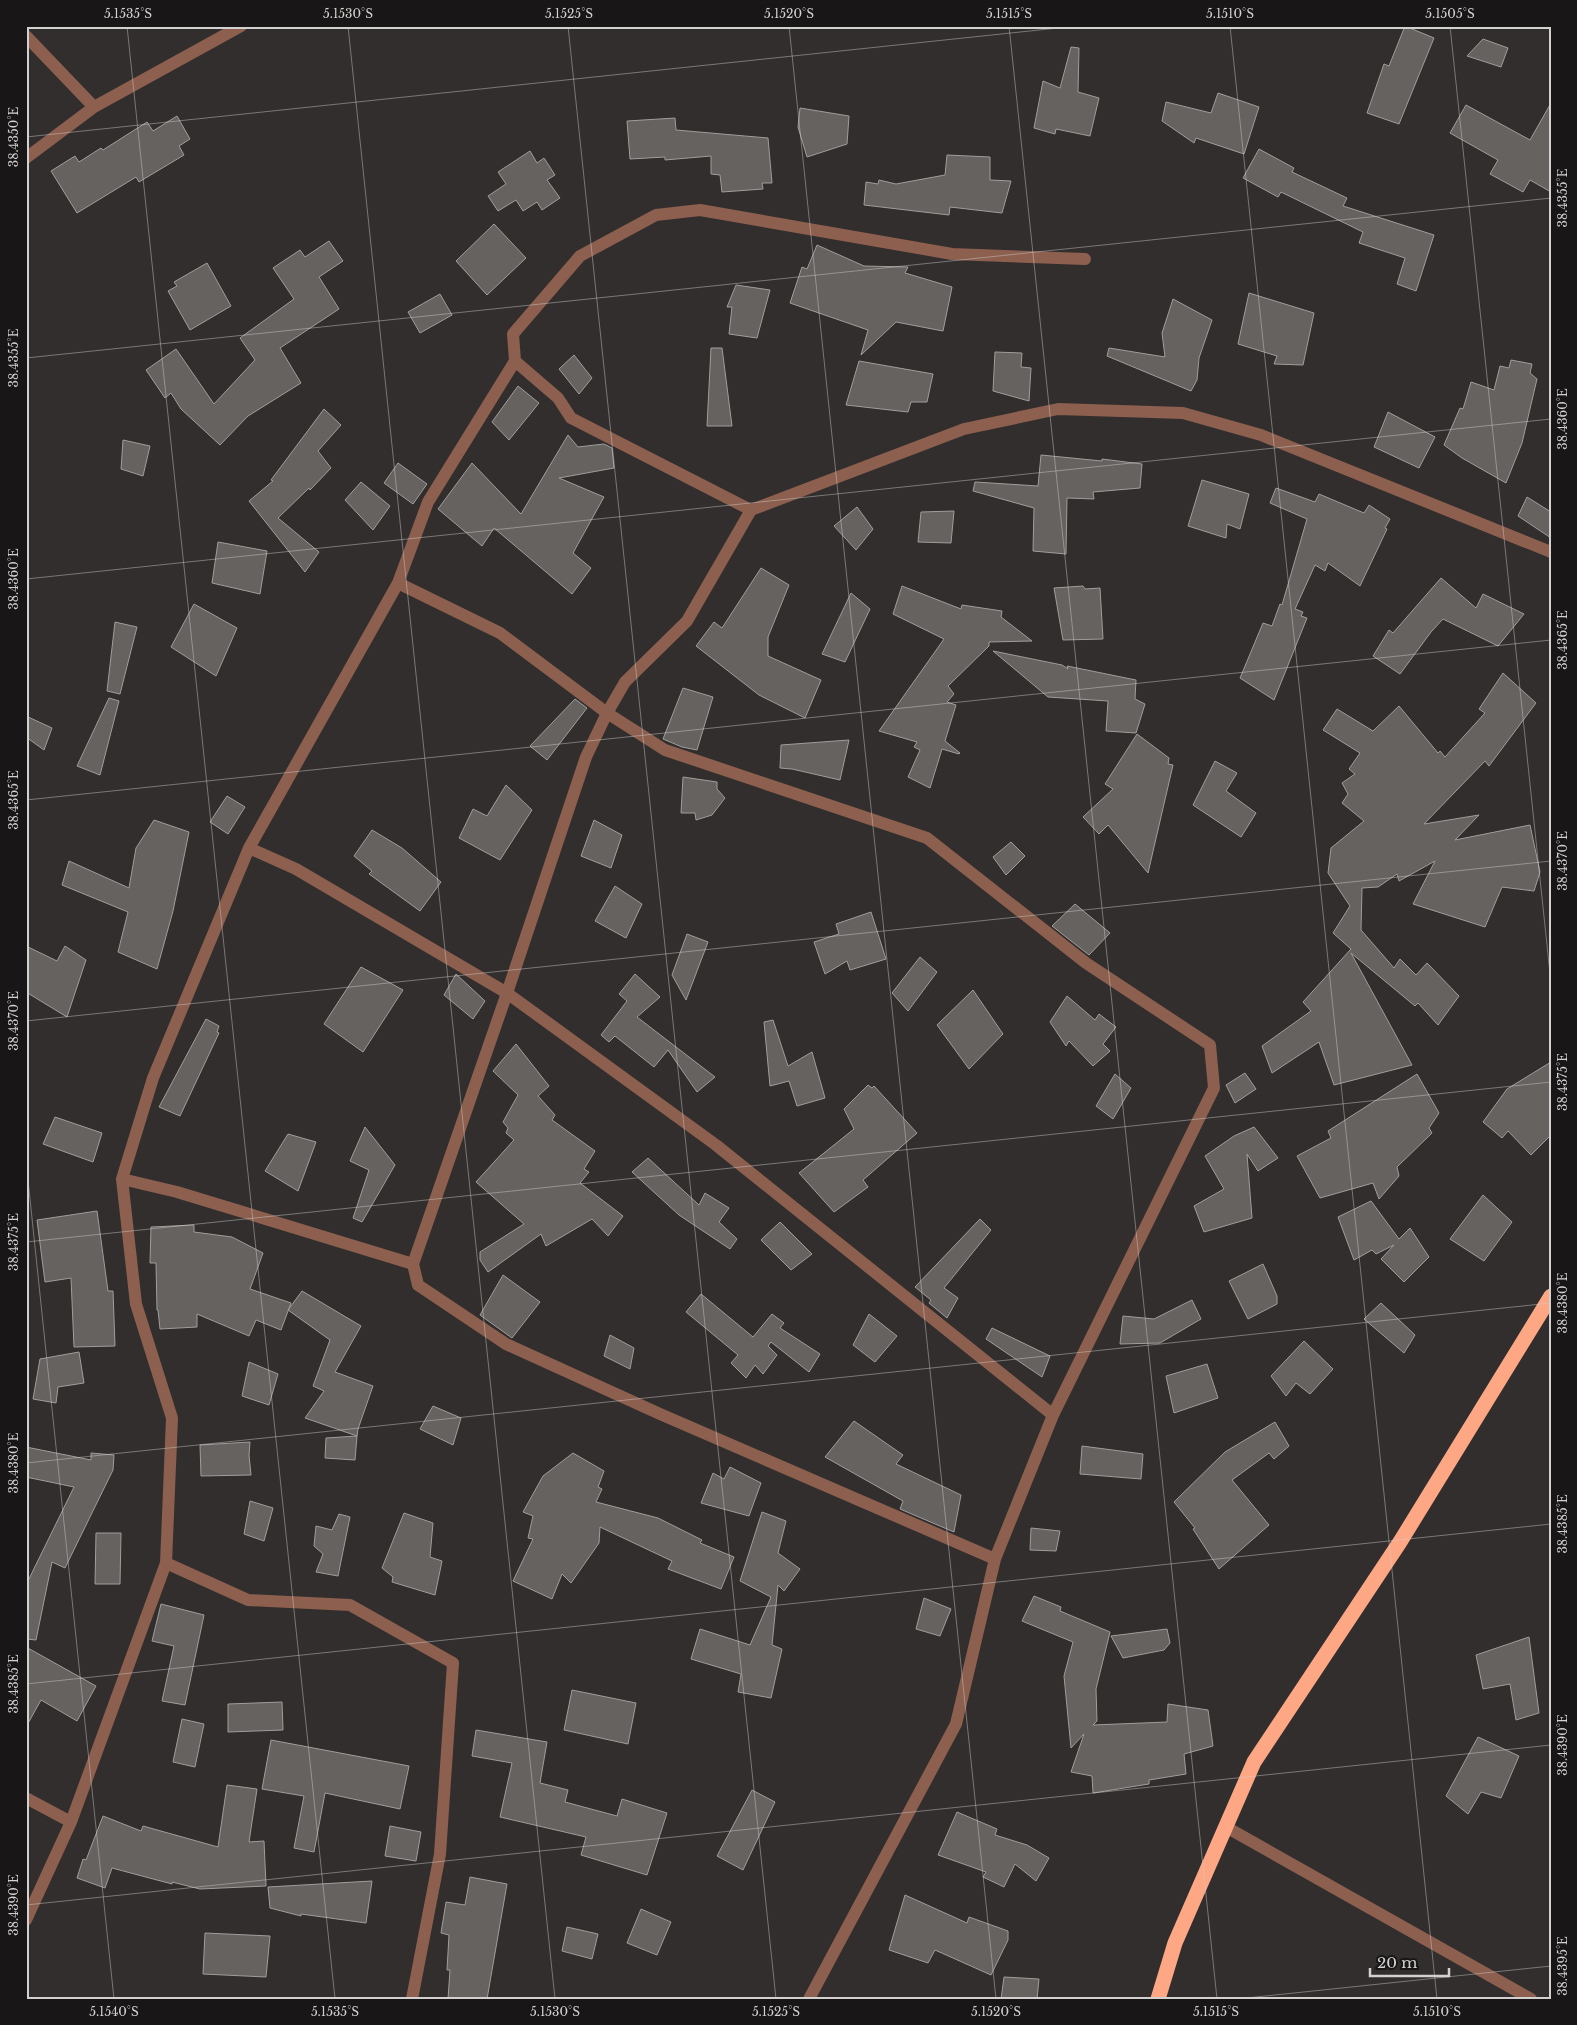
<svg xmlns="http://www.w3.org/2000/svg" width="1577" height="2025" font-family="'Libre Baskerville',serif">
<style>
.building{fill:#656260;stroke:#a19d9c}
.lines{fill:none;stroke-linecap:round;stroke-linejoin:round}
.minor{stroke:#8c5f4e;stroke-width:12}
.highway{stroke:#fea785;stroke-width:15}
.ticks{fill:none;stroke:#d3d1d0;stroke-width:1;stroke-opacity:0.45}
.neatline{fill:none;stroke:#d3d1d0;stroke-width:2}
.ticks-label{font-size:12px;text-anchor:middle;fill:#d3d1d0}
</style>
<rect width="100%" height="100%" fill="#312e2d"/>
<path class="building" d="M 1405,26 L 1434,38 L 1399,124 L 1367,113 L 1384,64 L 1389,66 Z
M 1483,39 L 1508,48 L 1501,67 L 1467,56 Z
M 1071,47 L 1079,48 L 1078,92 L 1099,98 L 1090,136 L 1056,129 L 1055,134 L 1034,128 L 1043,81 L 1060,88 Z
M 1218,93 L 1259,107 L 1244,154 L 1196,138 L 1194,143 L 1162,121 L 1166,102 L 1211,113 Z
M 1551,103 L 1551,192 L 1530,180 L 1523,192 L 1490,174 L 1498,160 L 1450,133 L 1466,105 L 1530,140 Z
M 800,108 L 849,116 L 847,144 L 807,157 L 798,127 Z
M 177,116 L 190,139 L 179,146 L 184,155 L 139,182 L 136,177 L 77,213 L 51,171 L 75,156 L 79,162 L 101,148 L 103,150 L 147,122 L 153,131 Z
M 675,118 L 676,130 L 768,138 L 772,183 L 762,183 L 763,189 L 722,192 L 720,175 L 711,174 L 711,156 L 665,160 L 665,157 L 630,159 L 627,121 Z
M 1259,149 L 1294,168 L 1292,172 L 1347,198 L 1343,206 L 1434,235 L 1416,291 L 1397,284 L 1405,258 L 1359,243 L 1363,232 L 1281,192 L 1278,197 L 1243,178 Z
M 530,151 L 537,163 L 544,158 L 555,175 L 547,180 L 560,198 L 542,210 L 537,202 L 523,211 L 516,200 L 498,211 L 488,196 L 506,184 L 498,172 Z
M 947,155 L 990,157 L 990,180 L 1011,181 L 1002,213 L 950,207 L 949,215 L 864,205 L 866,182 L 878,184 L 879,180 L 896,184 L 945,175 Z
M 494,224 L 526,258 L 487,295 L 456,261 Z
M 329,241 L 343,261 L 319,277 L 339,309 L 280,348 L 301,383 L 248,416 L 220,445 L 181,409 L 171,393 L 165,398 L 146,370 L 176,349 L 214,404 L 255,360 L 240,338 L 294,299 L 273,268 L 300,250 L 305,257 Z
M 817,245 L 864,266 L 908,267 L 905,273 L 952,287 L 943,331 L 896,322 L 861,355 L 868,330 L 790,303 L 802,267 L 807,269 Z
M 207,263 L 231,306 L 190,330 L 168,291 L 177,286 L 174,282 Z
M 736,285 L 770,290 L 757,338 L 729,334 L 732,307 L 727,307 Z
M 1249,293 L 1314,313 L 1303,365 L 1274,364 L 1277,356 L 1238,344 Z
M 440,294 L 452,315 L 420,333 L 408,312 Z
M 1173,299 L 1212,320 L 1199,358 L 1197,380 L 1191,391 L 1107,356 L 1109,348 L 1165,357 L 1162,333 Z
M 711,348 L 722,348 L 732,426 L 707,426 Z
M 995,352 L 1022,353 L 1021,367 L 1031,368 L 1029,401 L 993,391 Z
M 574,355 L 592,378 L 579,394 L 559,369 Z
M 1511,360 L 1532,364 L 1530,373 L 1537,379 L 1522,443 L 1506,483 L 1462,458 L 1444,445 L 1460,408 L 1463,409 L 1471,382 L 1494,390 L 1500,366 L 1509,368 Z
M 859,361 L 933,374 L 927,402 L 911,402 L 908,412 L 846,405 Z
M 518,386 L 539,403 L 509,440 L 492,422 Z
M 324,409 L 341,425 L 318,451 L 331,468 L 310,490 L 309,488 L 278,518 L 319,552 L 305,572 L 249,501 L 273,481 L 271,480 Z
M 1388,412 L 1435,437 L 1419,468 L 1374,447 Z
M 568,435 L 578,447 L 604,444 L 612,448 L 614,468 L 559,478 L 604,497 L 573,553 L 591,568 L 572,594 L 494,528 L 482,546 L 438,509 L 472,463 L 521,514 Z
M 123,440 L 150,446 L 143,476 L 121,469 Z
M 1041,455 L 1102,461 L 1102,459 L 1142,464 L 1140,488 L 1093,492 L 1094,499 L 1067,498 L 1066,554 L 1033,551 L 1034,508 L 973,491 L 975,482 L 1038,486 Z
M 398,463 L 427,484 L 413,504 L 384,483 Z
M 1202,480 L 1249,494 L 1240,529 L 1227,524 L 1226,538 L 1188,526 Z
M 361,482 L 390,506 L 373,530 L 345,500 Z
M 1276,488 L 1315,502 L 1319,494 L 1364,513 L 1369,505 L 1390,519 L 1385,528 L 1387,529 L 1360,586 L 1328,563 L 1325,571 L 1315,565 L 1295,609 L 1303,612 L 1301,616 L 1307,618 L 1274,700 L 1240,678 L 1263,623 L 1272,626 L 1280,604 L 1282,605 L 1307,519 L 1270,503 Z
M 1527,497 L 1551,512 L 1551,538 L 1518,516 Z
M 857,507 L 873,529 L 856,550 L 834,526 Z
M 954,511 L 951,543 L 918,542 L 921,512 Z
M 218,542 L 267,551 L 260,594 L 212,583 Z
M 761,568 L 789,585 L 768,637 L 768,656 L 821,680 L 805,718 L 759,695 L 696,646 L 714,622 L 722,628 Z
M 1441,578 L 1476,608 L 1483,594 L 1524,614 L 1498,646 L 1443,619 L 1431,632 L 1400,674 L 1373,656 L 1389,630 L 1393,633 Z
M 902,586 L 961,609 L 962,605 L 1002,611 L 1001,617 L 1032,641 L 989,642 L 989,646 L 948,686 L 954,694 L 947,702 L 956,705 L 945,741 L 960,753 L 959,754 L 942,749 L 930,788 L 908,777 L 920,750 L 914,747 L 917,742 L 879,731 L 944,639 L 893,614 Z
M 1083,586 L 1085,589 L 1100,588 L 1103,639 L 1063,640 L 1054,588 Z
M 851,593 L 870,609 L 845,662 L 822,654 Z
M 194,604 L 237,628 L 216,676 L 171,647 Z
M 115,622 L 137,627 L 120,694 L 107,691 Z
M 993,651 L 1062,665 L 1068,669 L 1067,666 L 1136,680 L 1135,699 L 1145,704 L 1136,733 L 1106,731 L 1108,701 L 1048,697 Z
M 1503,673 L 1536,703 L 1489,766 L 1485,761 L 1424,824 L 1479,815 L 1455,840 L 1530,825 L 1540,872 L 1534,891 L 1502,887 L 1485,927 L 1413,904 L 1435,861 L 1399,881 L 1397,874 L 1378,887 L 1362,888 L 1361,930 L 1394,968 L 1400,959 L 1416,975 L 1427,963 L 1459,996 L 1438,1025 L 1418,1003 L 1415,1006 L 1351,953 L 1412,1065 L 1334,1085 L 1319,1042 L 1272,1073 L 1262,1046 L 1311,1011 L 1303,1002 L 1351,949 L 1333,933 L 1350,906 L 1328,873 L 1331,848 L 1364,821 L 1342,803 L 1348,794 L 1342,783 L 1355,774 L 1349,769 L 1360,753 L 1323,730 L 1337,709 L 1373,731 L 1399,706 L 1438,753 L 1440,751 L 1445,757 L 1485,713 L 1479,709 Z
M 683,688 L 713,697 L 697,750 L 682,747 L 663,739 Z
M 109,698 L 119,701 L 100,775 L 77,766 Z
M 575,699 L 587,708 L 547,760 L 530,746 Z
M 26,716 L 52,728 L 44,750 L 26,737 Z
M 1137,734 L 1169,758 L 1168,764 L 1173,765 L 1148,873 L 1108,825 L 1099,834 L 1083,817 L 1113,789 L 1105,784 Z
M 849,740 L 840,780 L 792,769 L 780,768 L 781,745 Z
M 1215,761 L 1237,773 L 1226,791 L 1256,813 L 1241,837 L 1193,805 Z
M 683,777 L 717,782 L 717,789 L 725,798 L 712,815 L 696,820 L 695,813 L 681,813 Z
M 506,785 L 532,810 L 500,860 L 459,838 L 473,809 L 487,816 Z
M 227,796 L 245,807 L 228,834 L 210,822 Z
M 154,820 L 189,832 L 173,911 L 157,969 L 118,952 L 128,912 L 62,885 L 69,861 L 129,888 L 136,848 Z
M 594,820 L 622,835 L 611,868 L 581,856 Z
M 372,830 L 402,848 L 441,882 L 420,911 L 369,874 L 372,871 L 354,856 Z
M 1011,842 L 1025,856 L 1006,875 L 993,857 Z
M 615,886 L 642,904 L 626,938 L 595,921 Z
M 1075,904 L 1110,933 L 1089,955 L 1052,926 Z
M 871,912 L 886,959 L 850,970 L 847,961 L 825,974 L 814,942 L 839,934 L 836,924 Z
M 687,934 L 708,942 L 686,1000 L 672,975 Z
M 26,946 L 57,961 L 65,946 L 86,960 L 67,1017 L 26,992 Z
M 920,957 L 937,972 L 908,1011 L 892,993 Z
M 361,967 L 403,990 L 363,1052 L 324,1024 Z
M 456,974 L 485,1001 L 473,1019 L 444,995 Z
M 635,974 L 660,997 L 637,1017 L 715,1077 L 697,1092 L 668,1050 L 654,1067 L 615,1036 L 609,1042 L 601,1035 L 627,1001 L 619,994 Z
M 973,990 L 1003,1034 L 969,1069 L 937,1025 Z
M 1067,996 L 1095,1020 L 1099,1014 L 1116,1027 L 1103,1044 L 1110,1051 L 1093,1066 L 1069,1041 L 1066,1046 L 1050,1022 Z
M 206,1019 L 219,1026 L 217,1032 L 219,1033 L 180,1116 L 159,1107 Z
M 773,1020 L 788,1066 L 812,1052 L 825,1098 L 797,1106 L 789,1081 L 770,1086 L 764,1022 Z
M 516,1044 L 549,1086 L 538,1096 L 555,1115 L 552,1120 L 595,1151 L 584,1169 L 589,1172 L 580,1183 L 623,1216 L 608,1236 L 592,1219 L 546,1246 L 541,1234 L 488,1272 L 480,1260 L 480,1252 L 524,1224 L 476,1182 L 514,1140 L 506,1133 L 508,1128 L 503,1122 L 518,1095 L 493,1071 Z
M 1551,1062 L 1551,1135 L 1531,1155 L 1508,1131 L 1502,1138 L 1483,1122 L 1507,1089 Z
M 1245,1073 L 1256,1089 L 1235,1103 L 1226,1085 Z
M 1115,1074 L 1131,1088 L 1113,1119 L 1096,1106 Z
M 1417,1074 L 1439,1113 L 1429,1128 L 1432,1133 L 1397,1167 L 1399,1176 L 1379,1199 L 1373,1183 L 1320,1198 L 1297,1156 L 1331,1138 L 1328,1131 Z
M 868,1085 L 872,1088 L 874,1086 L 917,1133 L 863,1180 L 868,1187 L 834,1212 L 799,1173 L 854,1129 L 844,1109 Z
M 55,1117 L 102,1133 L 93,1162 L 43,1144 Z
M 365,1127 L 395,1165 L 362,1222 L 353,1218 L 369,1170 L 350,1161 Z
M 1254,1127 L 1278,1158 L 1258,1171 L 1247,1154 L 1252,1218 L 1204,1232 L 1194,1206 L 1224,1189 L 1205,1156 L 1234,1136 Z
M 288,1134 L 316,1142 L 298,1191 L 265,1171 Z
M 648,1158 L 699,1205 L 705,1193 L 729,1208 L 719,1222 L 737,1239 L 730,1249 L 679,1215 L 632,1172 Z
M 1483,1195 L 1512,1222 L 1484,1261 L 1450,1239 Z
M 1371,1201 L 1399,1239 L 1410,1228 L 1429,1257 L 1404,1282 L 1381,1259 L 1394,1245 L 1376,1254 L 1372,1250 L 1354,1260 L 1338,1217 Z
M 97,1211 L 108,1291 L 113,1291 L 115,1346 L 74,1347 L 71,1278 L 45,1282 L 37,1220 Z
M 980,1219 L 991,1230 L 944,1288 L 958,1298 L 947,1318 L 929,1303 L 931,1300 L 915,1287 Z
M 780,1222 L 812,1254 L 791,1270 L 761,1240 Z
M 194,1225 L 194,1232 L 232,1237 L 263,1253 L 250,1289 L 291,1303 L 281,1330 L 256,1320 L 249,1336 L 197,1314 L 197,1327 L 160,1329 L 158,1310 L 157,1310 L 156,1263 L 150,1263 L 151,1227 Z
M 1263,1264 L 1277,1296 L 1277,1304 L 1248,1319 L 1229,1281 Z
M 503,1275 L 540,1302 L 512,1338 L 480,1315 Z
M 302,1291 L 361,1326 L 335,1372 L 373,1386 L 358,1429 L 357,1436 L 305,1418 L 324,1391 L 313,1386 L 330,1340 L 288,1310 Z
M 701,1294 L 753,1337 L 772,1314 L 784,1323 L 780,1328 L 820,1354 L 809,1372 L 771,1342 L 768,1346 L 777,1355 L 763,1374 L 755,1365 L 746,1378 L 731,1363 L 738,1355 L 686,1312 Z
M 1192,1300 L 1201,1319 L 1160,1343 L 1120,1344 L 1123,1316 L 1154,1319 Z
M 1381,1303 L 1415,1335 L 1404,1353 L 1364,1319 Z
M 869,1314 L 897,1336 L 875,1362 L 853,1345 Z
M 992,1328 L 1050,1356 L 1042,1377 L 986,1339 Z
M 610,1335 L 634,1348 L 630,1369 L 604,1356 Z
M 1304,1341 L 1333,1369 L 1310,1394 L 1296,1383 L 1286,1396 L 1271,1376 Z
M 79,1352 L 84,1383 L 58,1387 L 56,1403 L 33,1399 L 40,1359 Z
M 249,1362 L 278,1374 L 269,1405 L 242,1396 Z
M 1207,1364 L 1218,1398 L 1174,1413 L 1166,1376 Z
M 433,1406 L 461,1418 L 453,1445 L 420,1429 Z
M 854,1421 L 903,1455 L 896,1464 L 961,1495 L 954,1532 L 900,1509 L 903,1501 L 825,1457 Z
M 1275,1422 L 1289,1446 L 1274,1459 L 1269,1453 L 1232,1480 L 1269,1525 L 1219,1569 L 1193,1529 L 1195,1528 L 1174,1502 L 1225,1452 Z
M 357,1436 L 355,1460 L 325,1458 L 326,1438 Z
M 250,1442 L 249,1455 L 251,1475 L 201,1476 L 200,1445 Z
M 1082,1446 L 1143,1454 L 1141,1479 L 1080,1474 Z
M 26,1447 L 91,1460 L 91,1453 L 114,1455 L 113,1470 L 65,1568 L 52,1562 L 36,1640 L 26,1639 L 26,1585 L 74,1487 L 26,1477 Z
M 573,1453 L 604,1471 L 598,1487 L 602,1489 L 596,1502 L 658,1518 L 702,1540 L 700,1543 L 734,1557 L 721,1589 L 668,1569 L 672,1561 L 600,1527 L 599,1543 L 571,1583 L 562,1574 L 552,1599 L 513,1581 L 533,1539 L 528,1538 L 533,1516 L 523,1512 L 543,1476 Z
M 730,1467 L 761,1483 L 749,1516 L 701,1503 L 713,1473 L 724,1479 Z
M 250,1501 L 273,1508 L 264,1541 L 244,1534 Z
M 762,1512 L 786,1521 L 778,1553 L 800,1569 L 784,1591 L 778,1585 L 772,1645 L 782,1649 L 771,1698 L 738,1692 L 741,1674 L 691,1659 L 700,1629 L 750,1645 L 771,1597 L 740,1581 Z
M 404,1513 L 433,1523 L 430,1557 L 442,1561 L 435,1595 L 392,1582 L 393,1577 L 382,1568 Z
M 339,1514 L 350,1517 L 338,1576 L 316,1572 L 323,1554 L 314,1546 L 316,1526 L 332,1530 Z
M 1031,1528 L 1060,1531 L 1056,1551 L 1030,1550 Z
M 96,1533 L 121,1533 L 120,1584 L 95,1584 Z
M 1034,1596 L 1061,1607 L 1060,1611 L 1110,1632 L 1096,1689 L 1097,1721 L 1093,1725 L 1167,1722 L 1168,1704 L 1208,1710 L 1213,1746 L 1184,1754 L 1186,1774 L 1149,1780 L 1149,1784 L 1093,1793 L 1092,1776 L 1071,1772 L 1084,1734 L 1071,1748 L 1064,1676 L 1073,1642 L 1022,1621 Z
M 924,1598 L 951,1609 L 940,1636 L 916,1629 Z
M 161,1604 L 204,1615 L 185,1705 L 162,1701 L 174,1646 L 152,1641 Z
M 1167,1629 L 1170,1643 L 1164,1650 L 1123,1658 L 1111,1636 Z
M 1529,1637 L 1539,1713 L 1516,1720 L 1510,1684 L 1483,1689 L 1476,1655 Z
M 26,1647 L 96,1686 L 77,1721 L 41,1700 L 26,1727 Z
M 572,1690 L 636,1703 L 628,1744 L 564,1730 Z
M 282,1702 L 283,1730 L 228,1732 L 228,1704 Z
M 182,1719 L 204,1724 L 195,1767 L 173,1762 Z
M 476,1730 L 547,1742 L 540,1783 L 568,1790 L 565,1802 L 617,1816 L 622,1799 L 667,1813 L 647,1875 L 581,1855 L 586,1837 L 500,1817 L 512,1763 L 472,1756 Z
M 1478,1737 L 1519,1756 L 1501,1798 L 1481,1792 L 1468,1814 L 1446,1796 Z
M 271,1740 L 409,1766 L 400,1809 L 325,1793 L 314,1852 L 294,1848 L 304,1796 L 262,1789 Z
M 227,1785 L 257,1789 L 249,1842 L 264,1841 L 266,1886 L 200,1889 L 172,1882 L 172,1884 L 112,1868 L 105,1888 L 77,1878 L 83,1859 L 86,1860 L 103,1816 L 141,1831 L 143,1826 L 218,1847 Z
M 752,1790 L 775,1802 L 743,1870 L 717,1856 Z
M 957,1812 L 997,1829 L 995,1835 L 1027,1845 L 1049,1858 L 1036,1881 L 1015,1864 L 1004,1887 L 983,1877 L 986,1872 L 938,1855 Z
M 390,1826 L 421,1832 L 416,1861 L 385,1856 Z
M 470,1877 L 507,1884 L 487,1999 L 448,1999 L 450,1970 L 447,1970 L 449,1935 L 441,1933 L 446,1902 L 465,1905 Z
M 372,1881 L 366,1923 L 301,1914 L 301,1916 L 270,1908 L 268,1887 Z
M 905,1895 L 967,1923 L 969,1917 L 1008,1931 L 1008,1940 L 991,1975 L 935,1950 L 928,1963 L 889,1950 Z
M 641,1909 L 671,1922 L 657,1955 L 627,1943 Z
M 567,1927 L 598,1934 L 592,1959 L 562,1951 Z
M 205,1933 L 270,1936 L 266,1977 L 203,1974 Z
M 1004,1977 L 1039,1979 L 1037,1999 L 1001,1999 Z"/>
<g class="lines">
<path class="minor" d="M 26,36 L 94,107
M 26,158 L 94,107 L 241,26
M 515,361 L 558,398 L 571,418 L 751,510
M 398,583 L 500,633 L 607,713 L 665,750 L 927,838 L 1086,963 L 1210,1045 L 1214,1088 L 1053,1415 L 995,1559 L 956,1724 L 809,1999
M 249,848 L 296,869 L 507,993 L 716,1145 L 1053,1415
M 122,1179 L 177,1192 L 413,1264
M 995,1559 L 660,1414 L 506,1344 L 418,1285 L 413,1264 L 507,993 L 586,757 L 607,713 L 625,682 L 687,621 L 751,510 L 964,429 L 1058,409 L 1183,413 L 1261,435 L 1551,552
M 166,1563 L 248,1600 L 350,1605 L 453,1663 L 440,1854 L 412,1999
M 26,1798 L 71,1822
M 1226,1827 L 1531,1999
M 26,1920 L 71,1822 L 166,1563 L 172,1418 L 136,1304 L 122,1179 L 153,1078 L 249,848 L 398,583 L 428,502 L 515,361 L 513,334 L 580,256 L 656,215 L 700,210 L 952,254 L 1085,259"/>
<path class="highway" d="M 1158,1999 L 1175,1943 L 1254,1762 L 1400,1542 L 1551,1296"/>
</g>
<path class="ticks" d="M 127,26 L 335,1999M 348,26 L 555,1999M 568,26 L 776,1999M 789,26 L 996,1999M 1009,26 L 1217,1999M 1230,26 L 1437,1999M 1450,26 L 1551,983M 26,137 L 1077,26M 26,358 L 1551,198M 26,579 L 1551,419M 26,800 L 1551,640M 26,1021 L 1551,861M 26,1161 L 114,1999M 26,1242 L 1551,1082M 26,1463 L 1551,1303M 26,1684 L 1551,1524M 26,1905 L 1551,1745M 1237,1999 L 1551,1966"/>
<rect width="1577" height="2025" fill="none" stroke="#181616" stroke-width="55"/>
<path d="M1370 1968v8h79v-8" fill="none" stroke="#d3d1d0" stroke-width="2.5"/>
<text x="1377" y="1968" font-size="15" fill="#d3d1d0" stroke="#181616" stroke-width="4" paint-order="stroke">20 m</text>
<rect x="28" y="28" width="1522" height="1970" class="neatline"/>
<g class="ticks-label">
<text x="128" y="18">5.1535°S</text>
<text x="348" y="18">5.1530°S</text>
<text x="569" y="18">5.1525°S</text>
<text x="789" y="18">5.1520°S</text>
<text x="1009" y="18">5.1515°S</text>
<text x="1230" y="18">5.1510°S</text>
<text x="1450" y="18">5.1505°S</text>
<text transform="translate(14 137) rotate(-90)" y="4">38.4350°E</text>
<text transform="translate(1563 198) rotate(-90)" y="4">38.4355°E</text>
<text transform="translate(14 358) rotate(-90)" y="4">38.4355°E</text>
<text transform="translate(1563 419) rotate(-90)" y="4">38.4360°E</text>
<text transform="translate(14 579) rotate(-90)" y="4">38.4360°E</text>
<text transform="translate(1563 640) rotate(-90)" y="4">38.4365°E</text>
<text transform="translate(14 800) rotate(-90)" y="4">38.4365°E</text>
<text transform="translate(1563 861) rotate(-90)" y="4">38.4370°E</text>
<text transform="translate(14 1021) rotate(-90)" y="4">38.4370°E</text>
<text transform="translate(1563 1082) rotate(-90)" y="4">38.4375°E</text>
<text transform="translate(14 1242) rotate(-90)" y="4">38.4375°E</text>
<text transform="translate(1563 1303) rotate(-90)" y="4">38.4380°E</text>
<text transform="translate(14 1463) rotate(-90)" y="4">38.4380°E</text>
<text transform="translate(1563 1524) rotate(-90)" y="4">38.4385°E</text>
<text transform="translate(14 1684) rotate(-90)" y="4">38.4385°E</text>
<text transform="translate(1563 1745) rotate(-90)" y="4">38.4390°E</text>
<text transform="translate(14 1905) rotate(-90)" y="4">38.4390°E</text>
<text transform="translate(1563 1966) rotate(-90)" y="4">38.4395°E</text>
<text x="114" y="2016">5.1540°S</text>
<text x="335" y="2016">5.1535°S</text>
<text x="555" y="2016">5.1530°S</text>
<text x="776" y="2016">5.1525°S</text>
<text x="996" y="2016">5.1520°S</text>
<text x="1216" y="2016">5.1515°S</text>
<text x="1437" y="2016">5.1510°S</text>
</g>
</svg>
